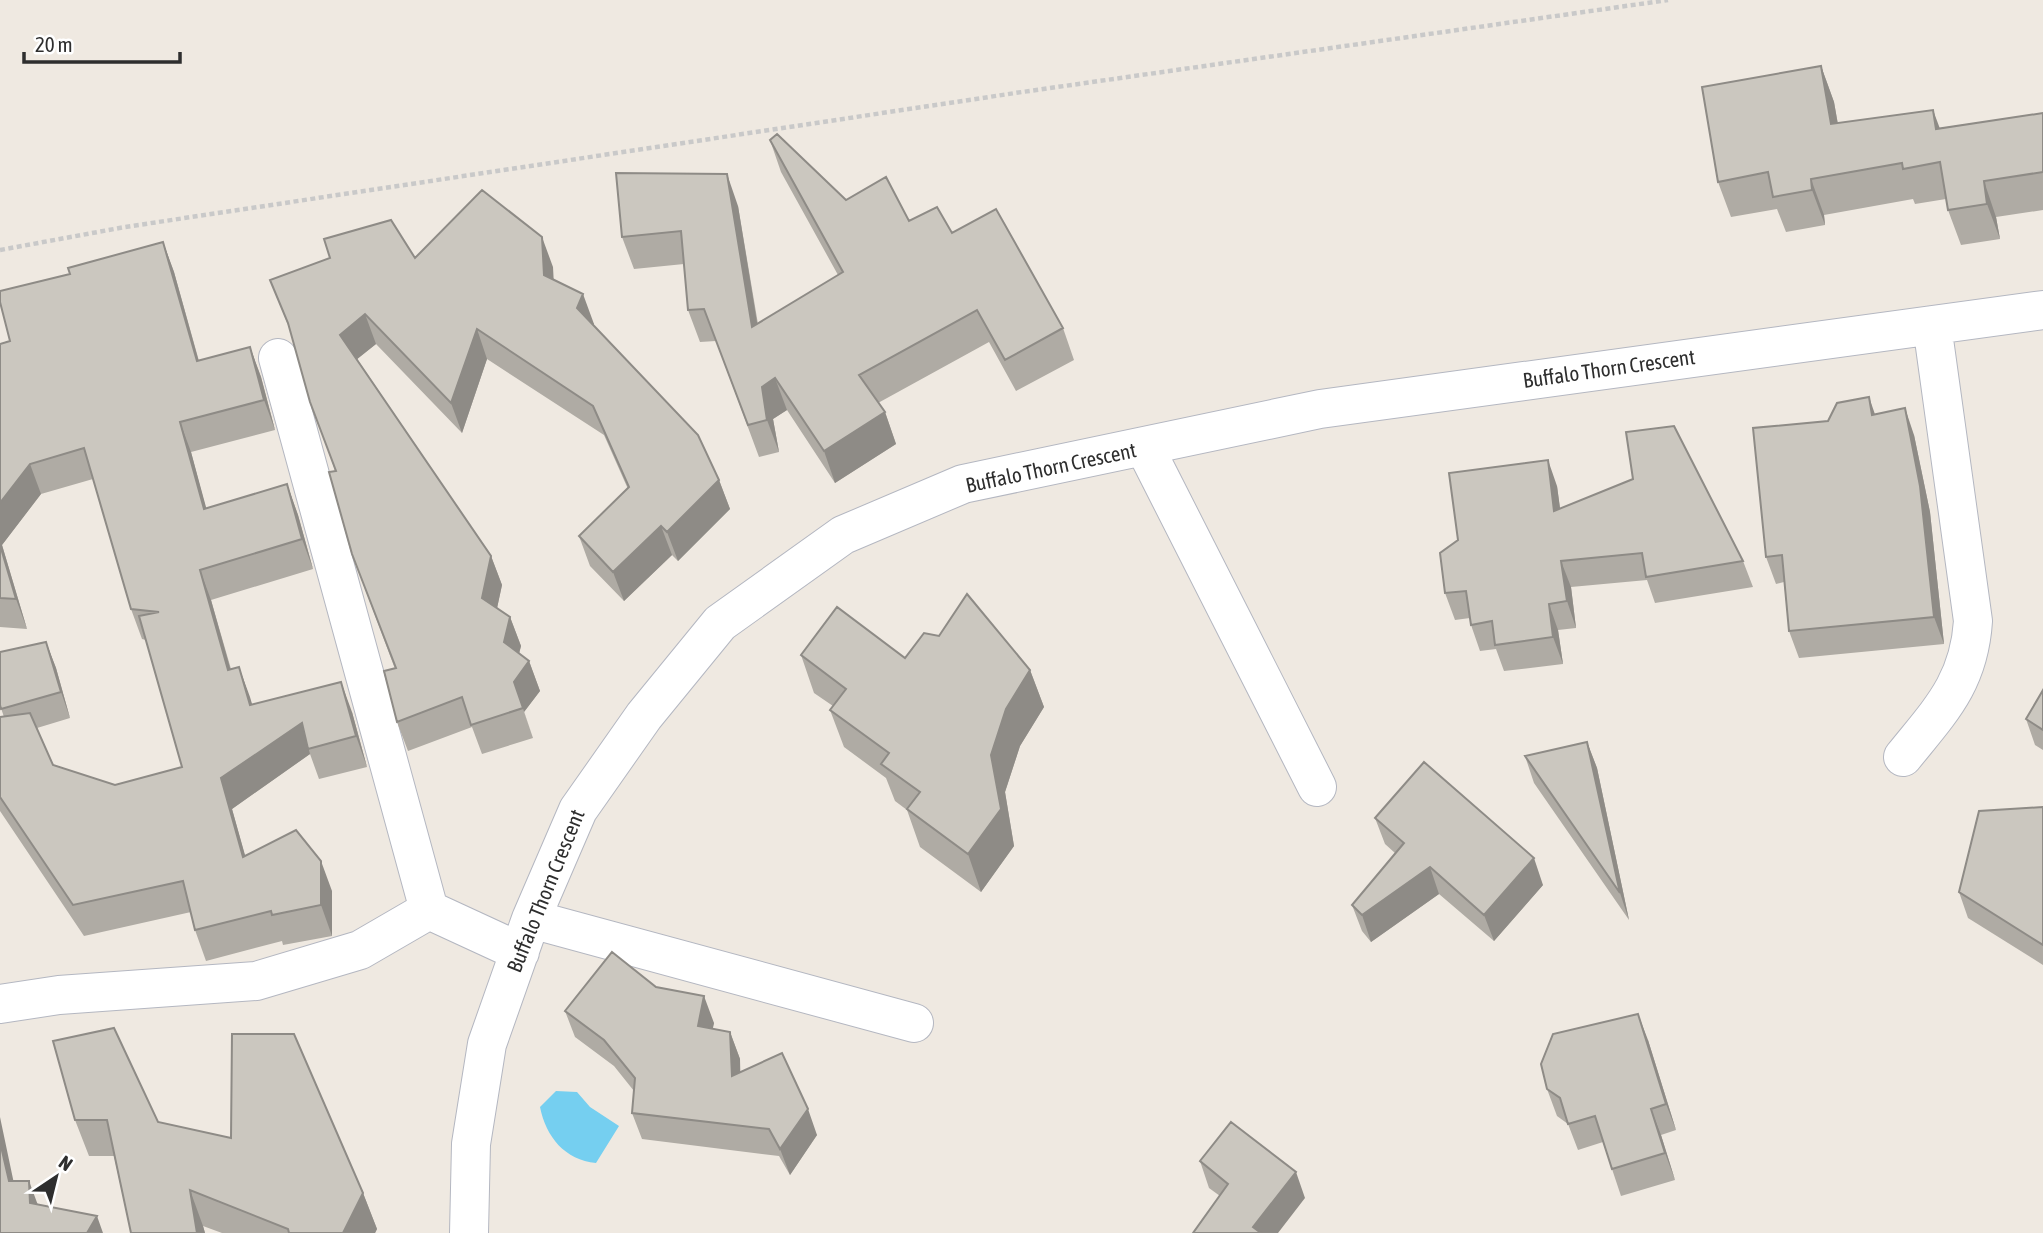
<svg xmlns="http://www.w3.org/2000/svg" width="2043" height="1233" font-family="'Asap Condensed',sans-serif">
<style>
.water{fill:#75cff0}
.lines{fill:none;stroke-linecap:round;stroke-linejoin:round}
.street-casing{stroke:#b4b7c1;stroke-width:40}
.path{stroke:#c9c9c9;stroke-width:4.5;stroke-dasharray:5 3.5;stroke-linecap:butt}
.street{stroke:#fff;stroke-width:38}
.wall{fill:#afaba4}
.shaded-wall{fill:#8e8b86}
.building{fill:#cbc7bf;stroke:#8e8b86;stroke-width:2}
.labels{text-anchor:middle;stroke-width:5;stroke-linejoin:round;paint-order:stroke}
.street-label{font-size:21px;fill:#2e2e2e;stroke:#fff}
</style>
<rect width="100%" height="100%" fill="#efe9e1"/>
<path class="water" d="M 556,1091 L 577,1092 L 590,1107 L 619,1126 L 596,1163 C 565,1160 546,1137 540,1107 Z"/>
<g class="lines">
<g class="street-casing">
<path id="street" d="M 278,358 L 429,910 L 520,952
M 1145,448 L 1317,787
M 1903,757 C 1940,711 1969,683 1973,621 L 1932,325
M 531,919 L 914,1023
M 0,1004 L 59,995 L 256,981 L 360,950 L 429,910
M 469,1233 L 471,1144 L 487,1044 L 531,919 L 578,810 L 644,716 L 720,623 L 843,535 L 963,484 L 1320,409 L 2043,310"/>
</g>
<path class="path" d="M 0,250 L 125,227 L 1022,92 L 1668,0"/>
<use href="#street" class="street"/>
</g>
<path class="wall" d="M 1821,66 L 1834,102 L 1838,124 L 1940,128 L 2043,113 L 2043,210 L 1996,217 L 2000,239 L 1961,245 L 1948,210 L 1946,199 L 1915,204 L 1913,199 L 1824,215 L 1825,225 L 1786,232 L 1777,209 L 1731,217 L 1718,182 Z
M 770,140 L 846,200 L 909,221 L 952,233 L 1063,328 L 1074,360 L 1016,391 L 989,342 L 878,403 L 885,412 L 896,444 L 835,483 L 787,410 L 773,419 L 779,452 L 759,457 L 716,341 L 700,342 L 688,310 L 684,264 L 634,269 L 622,237 L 738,206 L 758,324 L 838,275 L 781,172 Z
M 163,242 L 174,272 L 199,361 L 250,347 L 261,377 L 275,430 L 191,452 L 206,509 L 287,484 L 298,515 L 313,569 L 211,600 L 231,669 L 239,667 L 252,705 L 352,712 L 367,767 L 319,779 L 310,754 L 232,809 L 245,856 L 332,891 L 332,936 L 283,945 L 282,941 L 206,961 L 195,930 L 191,912 L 84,936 L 0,811 L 0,717 L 4,717 L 0,705 L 46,642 L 56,668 L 70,718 L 37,728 L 53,765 L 115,785 L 182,767 L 146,640 L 142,639 L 131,609 L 93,479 L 41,494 L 2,545 L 27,629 L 0,627 L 0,344 L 10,341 L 70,274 Z
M 415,258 L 553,267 L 553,280 L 594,324 L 593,325 L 719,480 L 730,509 L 678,561 L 672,555 L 624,601 L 590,566 L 579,536 L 628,489 L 604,435 L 487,359 L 462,433 L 376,344 L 357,359 L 491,556 L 502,585 L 497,608 L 510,617 L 521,646 L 519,654 L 529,661 L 540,691 L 524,712 L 533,738 L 482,754 L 472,727 L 408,751 L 397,722 L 395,669 L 352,554 L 335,471 L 292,335 L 270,280 Z
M 1875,414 L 1914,435 L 1930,512 L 1944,644 L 1799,658 L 1789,631 L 1784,582 L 1776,584 L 1766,557 L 1828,421 Z
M 1557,486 L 1560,509 L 1743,561 L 1753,587 L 1655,603 L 1647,580 L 1571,587 L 1576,628 L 1558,630 L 1563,664 L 1504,671 L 1496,649 L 1480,651 L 1471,625 L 1470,618 L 1455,620 L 1445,593 Z
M 801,655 L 905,658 L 1030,670 L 1044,707 L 1020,746 L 1005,792 L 1014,846 L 981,892 L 920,847 L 907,810 L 895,801 L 886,778 L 844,747 L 830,710 L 833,706 L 814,693 Z
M 2043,690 L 2043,750 L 2035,745 L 2026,719 Z
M 1587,742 L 1597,768 L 1629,920 L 1534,783 L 1525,756 Z
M 2043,807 L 2043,965 L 1968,918 L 1959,892 Z
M 1375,818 L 1543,885 L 1494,941 L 1439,894 L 1371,942 L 1362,931 L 1352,905 L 1395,853 L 1385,844 Z
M 656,987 L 714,1023 L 712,1029 L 730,1032 L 740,1059 L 740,1072 L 817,1135 L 790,1175 L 779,1156 L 642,1139 L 632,1113 L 634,1091 L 614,1066 L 575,1037 L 565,1011 Z
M 1648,1040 L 1676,1130 L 1661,1135 L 1675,1180 L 1621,1196 L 1603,1142 L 1578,1150 L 1568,1124 L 1557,1116 L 1547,1089 Z
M 53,1041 L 158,1122 L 363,1193 L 377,1229 L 375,1233 L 222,1233 L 203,1226 L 205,1233 L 131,1233 L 114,1156 L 89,1156 L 75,1120 Z
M 1200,1161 L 1305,1198 L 1220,1196 L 1209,1188 Z"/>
<path class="shaded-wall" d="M 1821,66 L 1834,102 L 1844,160 L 1831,124 Z
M 1933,110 L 1946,145 L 1936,129 Z
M 727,174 L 738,206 L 763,359 L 752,327 Z
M 1811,179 L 1824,215 L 1825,225 L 1812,190 Z
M 1984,181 L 1996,217 L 2000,239 L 1987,204 Z
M 542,237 L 553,267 L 555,305 L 544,275 Z
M 163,242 L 174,272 L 207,391 L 197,361 Z
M 583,294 L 594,324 L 588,338 L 577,308 Z
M 365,314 L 376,344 L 351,364 L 340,335 Z
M 477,329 L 487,359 L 462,433 L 451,403 Z
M 250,347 L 261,377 L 275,430 L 264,400 Z
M 775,378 L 787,410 L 773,419 L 779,452 L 767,420 L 762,387 Z
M 1869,397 L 1878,423 L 1872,415 Z
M 1905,408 L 1914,435 L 1930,512 L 1944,644 L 1934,617 Z
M 885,412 L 896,444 L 835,483 L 824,451 Z
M 180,422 L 191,452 L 215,540 L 204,509 Z
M 1548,460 L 1557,486 L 1564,537 L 1554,511 Z
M 30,464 L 41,494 L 2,545 L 27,629 L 16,599 L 0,545 L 0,503 Z
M 719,480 L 730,509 L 678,561 L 667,532 Z
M 287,484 L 298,515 L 313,569 L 302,539 Z
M 661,526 L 672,555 L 624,601 L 613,572 Z
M 491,556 L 502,585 L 493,627 L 482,598 Z
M 1561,561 L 1571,587 L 1576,628 L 1567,601 Z
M 200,570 L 211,600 L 239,700 L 228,670 Z
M 1549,604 L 1558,630 L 1563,664 L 1553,637 Z
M 510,617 L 521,646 L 514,672 L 504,642 Z
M 46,642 L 56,668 L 70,718 L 61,692 Z
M 529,661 L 540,691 L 524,712 L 533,738 L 514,682 Z
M 239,667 L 250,697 L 261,735 L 250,705 Z
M 1030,670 L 1044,707 L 1020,746 L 1005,792 L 1014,846 L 981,892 L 968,854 L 991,755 L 1006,709 Z
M 341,682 L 352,712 L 367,767 L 356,736 Z
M 302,723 L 310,754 L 232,809 L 254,887 L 243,857 L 221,778 Z
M 1587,742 L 1597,768 L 1629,920 L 1620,893 Z
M 1534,858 L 1543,885 L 1494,941 L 1484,915 Z
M 321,861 L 332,891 L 332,936 L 321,905 Z
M 1430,867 L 1439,894 L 1371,942 L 1362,915 Z
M 704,996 L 714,1023 L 708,1052 L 698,1026 Z
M 1638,1014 L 1648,1040 L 1676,1130 L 1666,1104 Z
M 730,1032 L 740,1059 L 741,1102 L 732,1076 Z
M 808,1109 L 817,1135 L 790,1175 L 780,1149 Z
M 1651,1109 L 1661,1135 L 1675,1180 L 1665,1153 Z
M 0,1117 L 21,1217 L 9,1181 L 0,1142 Z
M 1296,1172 L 1305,1198 L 1278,1233 L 1255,1233 L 1253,1227 Z
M 29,1181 L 42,1216 L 30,1203 Z
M 190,1190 L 203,1226 L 205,1233 L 197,1233 Z
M 363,1193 L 377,1229 L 375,1233 L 343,1233 Z
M 97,1216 L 103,1233 L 87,1233 Z"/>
<path class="building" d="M 1821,66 L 1831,124 L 1933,110 L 1936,129 L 2043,113 L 2043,172 L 1984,181 L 1987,204 L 1948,210 L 1940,162 L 1903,169 L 1902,163 L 1811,179 L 1812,190 L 1773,197 L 1768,172 L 1718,182 L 1702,87 Z
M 777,134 L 846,200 L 886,177 L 909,221 L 937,207 L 952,233 L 996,209 L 1063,328 L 1005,360 L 977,310 L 859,375 L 885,412 L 824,451 L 775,378 L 762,387 L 767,420 L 748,425 L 704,309 L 688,310 L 681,231 L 622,237 L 616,173 L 727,174 L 752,327 L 843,272 L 770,140 Z
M 482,190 L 542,237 L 544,275 L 583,294 L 577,308 L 698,435 L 719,480 L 667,532 L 661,526 L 613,572 L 579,536 L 629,487 L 593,406 L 477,329 L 451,403 L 365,314 L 340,335 L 491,556 L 482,598 L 510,617 L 504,642 L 529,661 L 514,682 L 523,708 L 471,725 L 462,697 L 397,722 L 384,671 L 396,668 L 352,554 L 329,472 L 336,471 L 310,402 L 288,323 L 270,280 L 330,258 L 324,239 L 391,220 L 415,258 Z
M 163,242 L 197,361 L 250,347 L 264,400 L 180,422 L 204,509 L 287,484 L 302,539 L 200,570 L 228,670 L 239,667 L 250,705 L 341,682 L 356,736 L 308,749 L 302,723 L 221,778 L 243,857 L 296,830 L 321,861 L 321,905 L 272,915 L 271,911 L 195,930 L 183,881 L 73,905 L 0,797 L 0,717 L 30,713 L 53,765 L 115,785 L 182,767 L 139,616 L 159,612 L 131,609 L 84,448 L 30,464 L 0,503 L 0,344 L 10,341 L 0,302 L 0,291 L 70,274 L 68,268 Z
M 1869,397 L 1872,415 L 1905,408 L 1920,486 L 1934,617 L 1789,631 L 1782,555 L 1766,557 L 1753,428 L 1828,421 L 1837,403 Z
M 1674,426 L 1743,561 L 1646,577 L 1642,553 L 1561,561 L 1567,601 L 1549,604 L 1553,637 L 1495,645 L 1492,621 L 1471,625 L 1466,591 L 1445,593 L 1440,553 L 1458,540 L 1449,473 L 1548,460 L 1554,511 L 1633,479 L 1626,432 Z
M 0,545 L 16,599 L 0,598 Z
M 967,594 L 1030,670 L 1006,709 L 991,755 L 1001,809 L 968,854 L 907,809 L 920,792 L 881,764 L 889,753 L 830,710 L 846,689 L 801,655 L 837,607 L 905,658 L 924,633 L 939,636 Z
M 46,642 L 61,692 L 1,709 L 0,705 L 0,652 Z
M 2043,690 L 2043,730 L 2026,719 Z
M 1587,742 L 1620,893 L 1525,756 Z
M 1424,762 L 1534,858 L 1484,915 L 1430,867 L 1362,915 L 1352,905 L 1404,843 L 1375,818 Z
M 2043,807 L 2043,945 L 1959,892 L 1979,811 Z
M 612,952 L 656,987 L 704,996 L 698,1026 L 730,1032 L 732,1076 L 782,1053 L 808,1109 L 780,1149 L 769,1129 L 632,1113 L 635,1078 L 604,1040 L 565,1011 Z
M 1638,1014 L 1666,1104 L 1651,1109 L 1665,1153 L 1612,1169 L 1595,1116 L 1568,1124 L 1560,1098 L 1547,1089 L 1541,1064 L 1553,1034 Z
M 114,1028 L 158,1122 L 231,1138 L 232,1034 L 294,1034 L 363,1193 L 343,1233 L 289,1233 L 288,1229 L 190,1190 L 197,1233 L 131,1233 L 107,1120 L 75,1120 L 53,1041 Z
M 1231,1122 L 1296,1172 L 1253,1227 L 1261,1233 L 1193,1233 L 1228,1184 L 1200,1161 Z
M 0,1142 L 9,1181 L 29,1181 L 30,1203 L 97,1216 L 87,1233 L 0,1233 Z"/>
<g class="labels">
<g class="street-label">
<text transform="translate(1609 369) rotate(-8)" y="7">Buffalo Thorn Crescent</text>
<text transform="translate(1051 468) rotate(-12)" y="7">Buffalo Thorn Crescent</text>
<text transform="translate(546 891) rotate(-68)" y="7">Buffalo Thorn Crescent</text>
</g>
</g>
<g transform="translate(56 1177) rotate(35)" stroke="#ffffff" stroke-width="5" paint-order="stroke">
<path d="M0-5L12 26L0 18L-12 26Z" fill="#2e2e2e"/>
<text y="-10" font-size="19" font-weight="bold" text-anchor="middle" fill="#2e2e2e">N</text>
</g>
<path d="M24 52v10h156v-10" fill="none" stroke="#2e2e2e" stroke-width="3.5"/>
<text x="35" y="52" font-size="21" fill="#2e2e2e" stroke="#ffffff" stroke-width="5" paint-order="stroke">20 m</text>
</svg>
